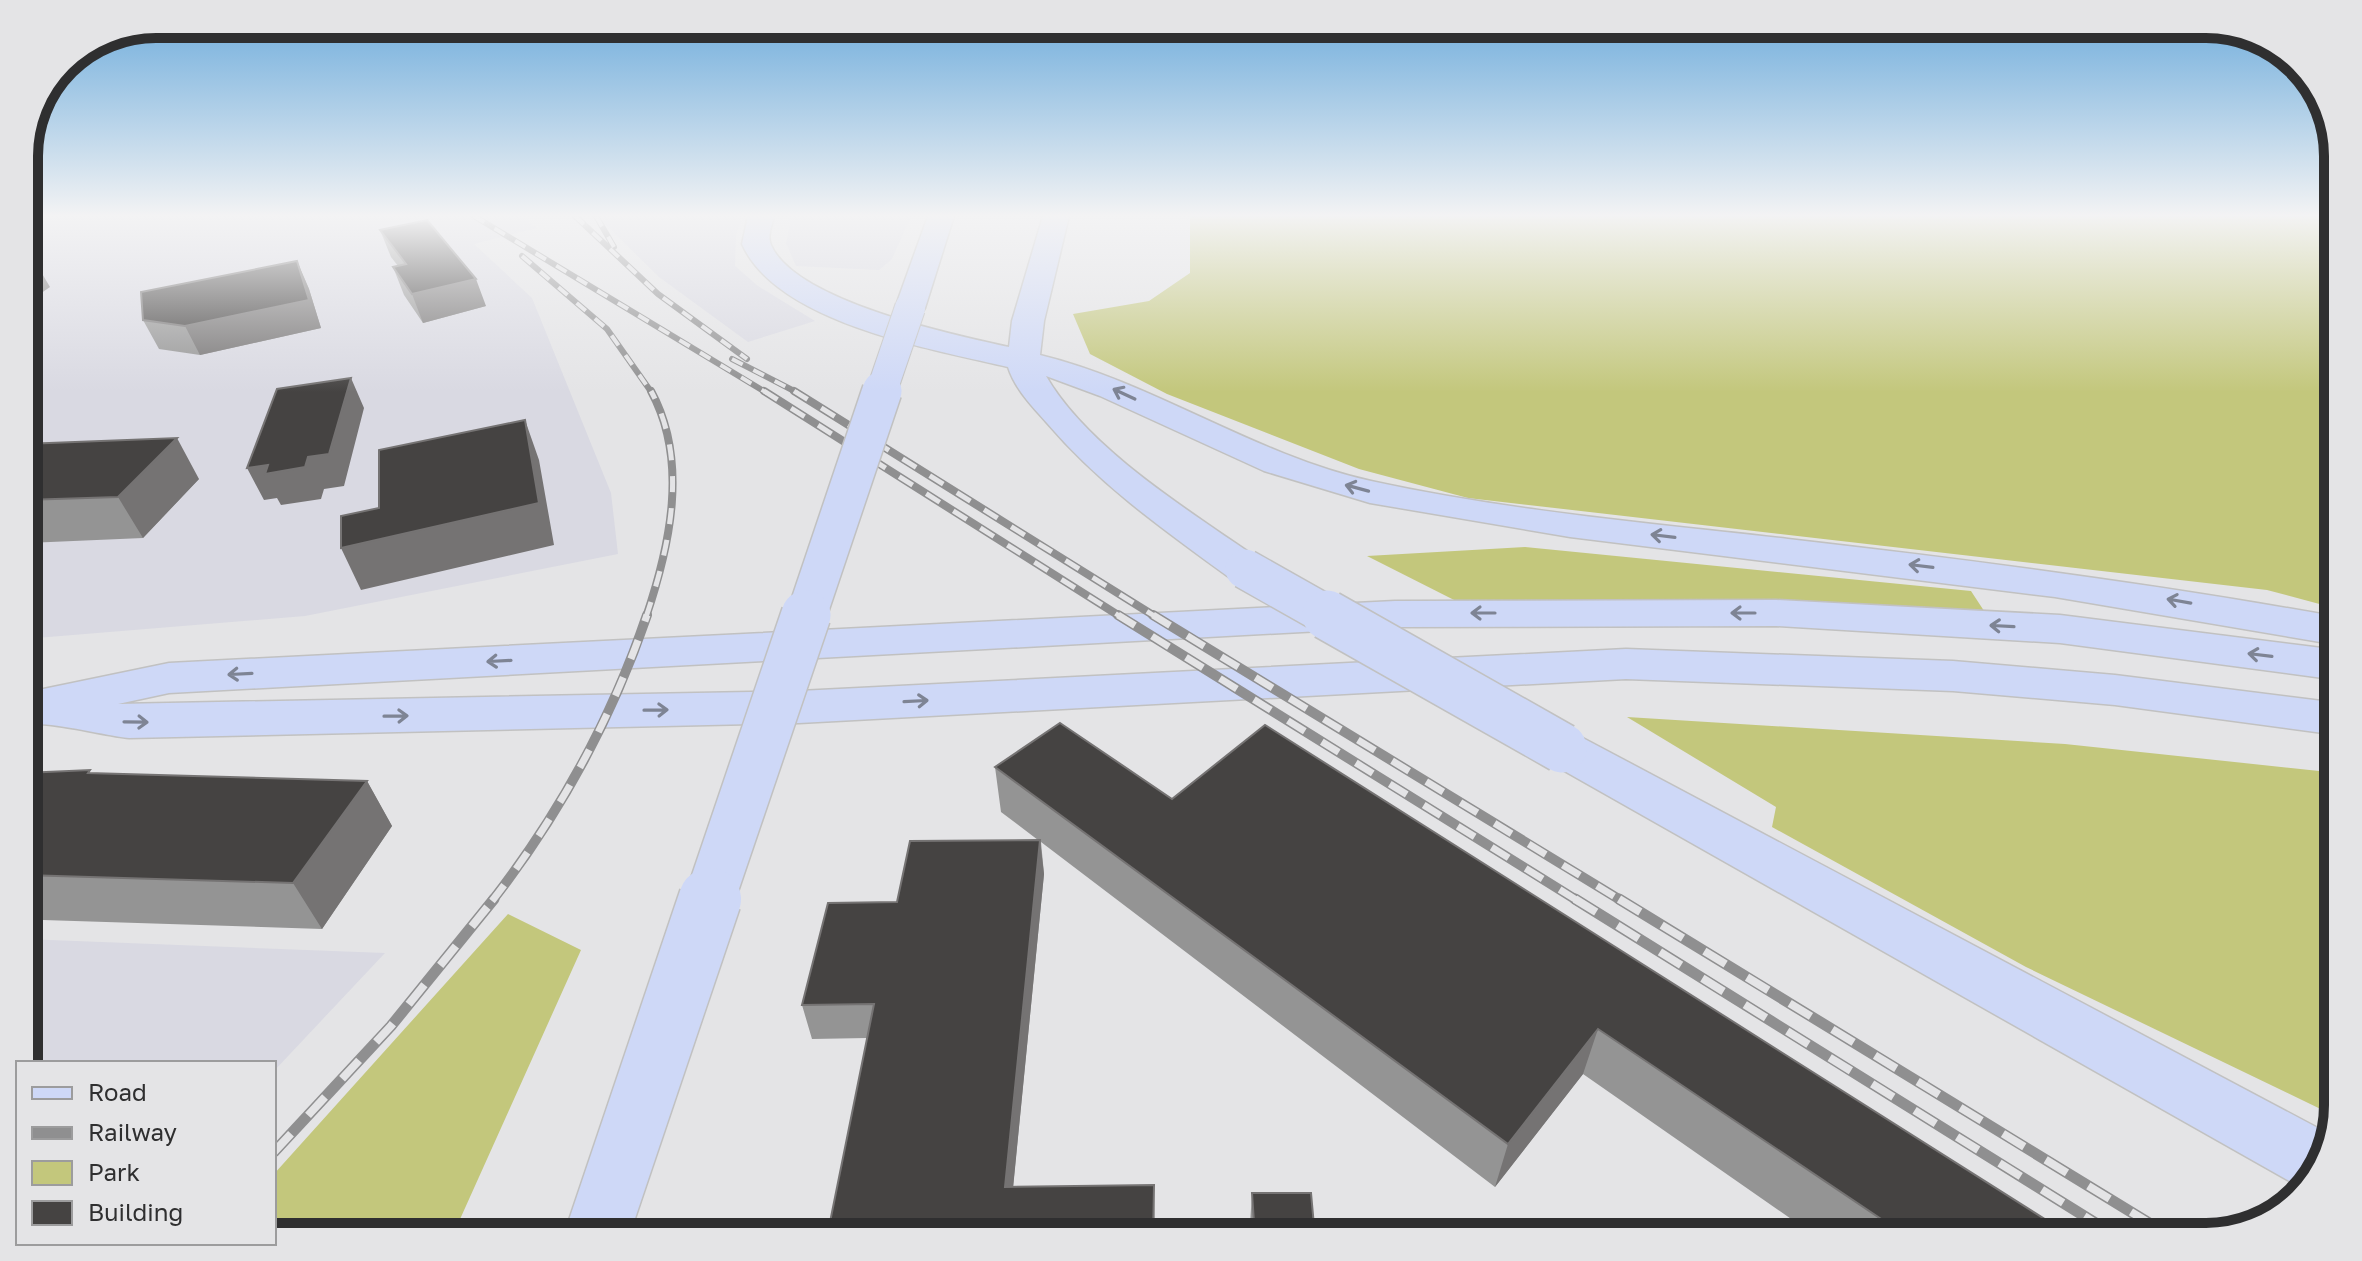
<svg xmlns="http://www.w3.org/2000/svg" width="2362" height="1261" font-family="'Golos Text',sans-serif">
<style>
.built{fill:#d9d9e2}
.green{fill:#c3c77c}
.lines{fill:none;stroke-linecap:round;stroke-linejoin:round}
.major-casing{stroke:#c1c1c1;stroke-width:3}
.major{fill:#ced8f7;fill-rule:evenodd}
.rail-far3-casing{stroke:#8f8f90;stroke-width:6}
.rail-far2-casing{stroke:#8f8f90;stroke-width:8}
.rail-far1-casing{stroke:#8f8f90;stroke-width:10}
.rail-casing{stroke:#8f8f90;stroke-width:11}
.rail-far3{stroke:#e4e4e6;stroke-width:4;stroke-dasharray:12;stroke-linecap:butt}
.rail-far2{stroke:#e4e4e6;stroke-width:5;stroke-dasharray:16;stroke-linecap:butt}
.rail-far1{stroke:#e4e4e6;stroke-width:7;stroke-dasharray:20;stroke-linecap:butt}
.rail{stroke:#e4e4e6;stroke-width:8;stroke-dasharray:25;stroke-linecap:butt}
.major-bridge-far3-casing{stroke:#c1c1c1;stroke-width:32;stroke-linecap:butt}
.major-bridge-far2-casing{stroke:#c1c1c1;stroke-width:42;stroke-linecap:butt}
.major-bridge-far1-casing{stroke:#c1c1c1;stroke-width:52;stroke-linecap:butt}
.major-bridge-casing{stroke:#c1c1c1;stroke-width:65;stroke-linecap:butt}
.major-bridge-far3{stroke:#ced8f7;stroke-width:30}
.major-bridge-far2{stroke:#ced8f7;stroke-width:39}
.major-bridge-far1{stroke:#ced8f7;stroke-width:49}
.major-bridge{stroke:#ced8f7;stroke-width:62}
.wall{fill:#949494}
.shaded-wall{fill:#757373}
.building{fill:#454342;stroke:#757373;stroke-width:2}
.oneway{stroke:#7e8494}
.rim{fill:none;stroke:#2f2f30;stroke-width:10}
</style>
<rect width="100%" height="100%" fill="#e4e4e6"/>
<path class="built" d="M 24,216 L 521,216 L 537,228 L 474,244 L 532,298 L 611,493 L 618,554 L 305,616 L 24,639 Z
M 597,216 L 742,216 L 736,236 L 735,266 L 758,286 L 815,321 L 748,342 L 659,277 Z
M 792,216 L 911,216 L 892,259 L 879,270 L 796,266 L 786,243 Z
M 24,939 L 385,953 L 274,1071 L 274,1063 L 24,1063 Z"/>
<path class="green" d="M 1190,216 L 2338,216 L 2338,609 L 2267,590 L 1468,498 L 1359,469 L 1167,394 L 1090,354 L 1073,314 L 1149,301 L 1190,273 Z
M 1525,547 L 1971,591 L 1990,620 L 1462,604 L 1367,556 Z
M 1627,717 L 2065,744 L 2338,773 L 2335,1116 L 2026,967 L 1772,827 L 1776,807 Z
M 508,914 L 581,950 L 452,1237 L 274,1237 L 274,1174 Z"/>
<g class="lines">
<g class="major-casing">
<path id="major" d="M 748,216 L 774,216 C 772,225 767,236 771,245 C 795,301 953,335 1009,347 L 1012,321 L 1043,216 L 1069,216 L 1044,321 L 1040,355 C 1155,383 1254,455 1371,481 C 1508,511 1649,523 1788,539 C 1972,560 2156,584 2338,617 L 2338,645 L 2055,597 L 1570,537 L 1370,503 L 1264,471 L 1100,396 L 1046,376 C 1088,449 1191,512 1260,560 L 1266,569 L 1260,578 L 1245,581 L 1230,578 C 1164,530 1100,485 1047,423 C 1032,406 1015,389 1008,367 C 932,349 777,323 742,244 Z
M 928,216 L 954,216 L 925,308 L 921,315 L 899,315 L 895,308 Z
M 1776,600 L 2060,615 L 2338,650 L 2338,680 L 2060,643 L 1776,626 L 1395,627 L 169,693 L 118,704 L 799,691 L 1626,649 L 1953,661 L 2115,675 L 2338,703 L 2338,735 L 2115,705 L 1953,691 L 1626,679 L 799,723 L 129,738 C 101,735 46,720 24,725 L 24,693 L 169,663 L 1395,601 Z
M 1562,731 L 1579,736 L 2331,1135 L 2324,1164 L 2300,1187 L 1545,760 L 1538,748 L 1545,736 Z"/>
</g>
<use href="#major" class="major"/>
<g class="rail-far3-casing">
<path id="rail-far3" d="M 474,216 L 767,393
M 575,216 L 658,294 L 747,359
M 596,216 L 614,247
M 522,256 L 607,329 L 652,393
M 732,359 L 798,393"/>
</g>
<g class="rail-far2-casing">
<path id="rail-far2" d="M 764,391 L 1121,617
M 794,391 L 1156,617
M 646,617 C 670,546 689,461 651,391"/>
</g>
<g class="rail-far1-casing">
<path id="rail-far1" d="M 1118,615 L 1578,901
M 1153,615 L 1622,901
M 492,901 C 559,815 612,718 647,615"/>
</g>
<g class="rail-casing">
<path id="rail" d="M 1575,899 L 2118,1237
M 1619,899 L 2172,1237
M 274,1152 L 391,1026 L 494,899"/>
</g>
<use href="#rail-far3" class="rail-far3"/>
<use href="#rail-far2" class="rail-far2"/>
<use href="#rail-far1" class="rail-far1"/>
<use href="#rail" class="rail"/>
<g class="major-bridge-far3-casing">
<path id="major-bridge-far3" d="M 881,393 L 910,308"/>
</g>
<g class="major-bridge-far2-casing">
<path id="major-bridge-far2" d="M 1245,569 L 1330,617
M 806,617 L 882,391"/>
</g>
<g class="major-bridge-far1-casing">
<path id="major-bridge-far1" d="M 1327,615 L 1562,748
M 709,901 L 806,615"/>
</g>
<g class="major-bridge-casing">
<path id="major-bridge" d="M 596,1237 L 710,899"/>
</g>
<use href="#major-bridge-far3" class="major-bridge-far3"/>
<use href="#major-bridge-far2" class="major-bridge-far2"/>
<use href="#major-bridge-far1" class="major-bridge-far1"/>
<use href="#major-bridge" class="major-bridge"/>
</g>
<path class="wall" d="M 380,230 L 486,306 L 423,323 L 404,295 L 393,267 L 398,266 L 391,257 Z
M 297,261 L 309,289 L 321,328 L 200,355 L 159,349 L 143,320 Z
M 24,444 L 199,479 L 143,538 L 27,543 L 24,545 Z
M 995,767 L 1172,799 L 2073,1237 L 1817,1237 L 1583,1074 L 1495,1187 L 1041,842 L 1044,874 L 1013,1187 L 1154,1185 L 1155,1237 L 827,1237 L 867,1038 L 812,1039 L 802,1005 L 897,902 L 1038,840 L 1001,812 Z
M 24,773 L 367,781 L 392,826 L 322,929 L 43,920 L 27,939 L 24,940 Z
M 1252,1193 L 1315,1237 L 1251,1237 L 1250,1225 Z"/>
<path class="shaded-wall" d="M 31,255 L 50,287 L 24,305 L 24,259 Z
M 297,261 L 309,289 L 321,328 L 200,355 L 185,326 Z
M 476,279 L 486,306 L 423,323 L 412,294 Z
M 351,378 L 364,408 L 344,486 L 324,489 L 321,499 L 281,505 L 277,498 L 264,500 L 247,468 L 308,457 Z
M 525,420 L 539,460 L 554,545 L 361,590 L 341,548 Z
M 177,438 L 199,479 L 143,538 L 118,497 Z
M 367,781 L 392,826 L 322,929 L 293,883 Z
M 1040,840 L 1044,874 L 1010,1219 L 1005,1187 Z
M 24,898 L 43,920 L 27,939 L 24,936 Z
M 1598,1029 L 1583,1074 L 1495,1187 L 1508,1144 Z"/>
<path class="building" d="M 427,220 L 476,279 L 412,294 L 393,267 L 406,264 L 380,230 Z
M 297,261 L 309,300 L 185,326 L 143,320 L 141,292 Z
M 351,378 L 329,454 L 308,457 L 305,467 L 265,474 L 268,465 L 247,468 L 277,389 Z
M 525,420 L 539,503 L 341,548 L 341,516 L 379,508 L 379,450 Z
M 177,438 L 118,497 L 24,500 L 24,444 Z
M 1060,723 L 1172,799 L 1265,725 L 2073,1237 L 1908,1237 L 1598,1029 L 1508,1144 L 995,767 Z
M 90,770 L 88,773 L 367,781 L 293,883 L 24,875 L 24,773 Z
M 1040,840 L 1005,1187 L 1154,1185 L 1153,1237 L 827,1237 L 874,1004 L 802,1005 L 828,903 L 897,902 L 910,841 Z
M 1252,1193 L 1311,1193 L 1315,1237 L 1255,1237 Z"/>
<defs><path id="oneway-shaft" d="M-6 0H5M1.5-3L5.5 0L1.5 3" fill="none" stroke-width="1.6" stroke-linecap="round" stroke-linejoin="round" transform="scale(2)"/></defs>
<g class="oneway">
<use href="#oneway-shaft" transform="translate(1124 394) rotate(-155)"/>
<use href="#oneway-shaft" transform="translate(1357 488) rotate(-165)"/>
<use href="#oneway-shaft" transform="translate(1663 536) rotate(-173)"/>
<use href="#oneway-shaft" transform="translate(1921 566) rotate(-173)"/>
<use href="#oneway-shaft" transform="translate(2179 601) rotate(-170)"/>
<use href="#oneway-shaft" transform="translate(1483 613) rotate(180)"/>
<use href="#oneway-shaft" transform="translate(1743 613) rotate(180)"/>
<use href="#oneway-shaft" transform="translate(2002 626) rotate(-177)"/>
<use href="#oneway-shaft" transform="translate(2260 655) rotate(-173)"/>
<use href="#oneway-shaft" transform="translate(499 661) rotate(177)"/>
<use href="#oneway-shaft" transform="translate(240 674) rotate(177)"/>
<use href="#oneway-shaft" transform="translate(916 701) rotate(-3)"/>
<use href="#oneway-shaft" transform="translate(656 710) rotate(-1)"/>
<use href="#oneway-shaft" transform="translate(396 716) rotate(-1)"/>
<use href="#oneway-shaft" transform="translate(136 722) rotate(1)"/>
</g>
<linearGradient id="sky" x2="0" y2="1"><stop stop-color="#6aaadb"/><stop offset="0.55" stop-color="#f3f3f4"/><stop offset="1" stop-color="#f3f3f4" stop-opacity="0"/></linearGradient>
<rect width="2362" height="392" fill="url(#sky)"/>
<path d="M0 0H2362V1261H0ZM156 38H2206A118 118 0 0 1 2324 156V1105A118 118 0 0 1 2206 1223H156A118 118 0 0 1 38 1105V156A118 118 0 0 1 156 38Z" fill="#e4e4e6" fill-rule="evenodd"/>
<path class="rim" d="M156 38H2206A118 118 0 0 1 2324 156V1105A118 118 0 0 1 2206 1223H156A118 118 0 0 1 38 1105V156A118 118 0 0 1 156 38Z"/>
<rect x="16" y="1061" width="260" height="184" fill="#e4e4e6" stroke="#9c9c9d" stroke-width="2"/>
<rect x="32" y="1087" width="40" height="12" fill="#ced8f7" stroke="#9c9c9d" stroke-width="2"/>
<text x="88" y="1101" font-size="24" fill="#2f2f30">Road</text>
<rect x="32" y="1127" width="40" height="12" fill="#8f8f90" stroke="#9c9c9d" stroke-width="2"/>
<text x="88" y="1141" font-size="24" fill="#2f2f30">Railway</text>
<rect x="32" y="1161" width="40" height="24" fill="#c3c77c" stroke="#9c9c9d" stroke-width="2"/>
<text x="88" y="1181" font-size="24" fill="#2f2f30">Park</text>
<rect x="32" y="1201" width="40" height="24" fill="#454342" stroke="#9c9c9d" stroke-width="2"/>
<text x="88" y="1221" font-size="24" fill="#2f2f30">Building</text>
</svg>
